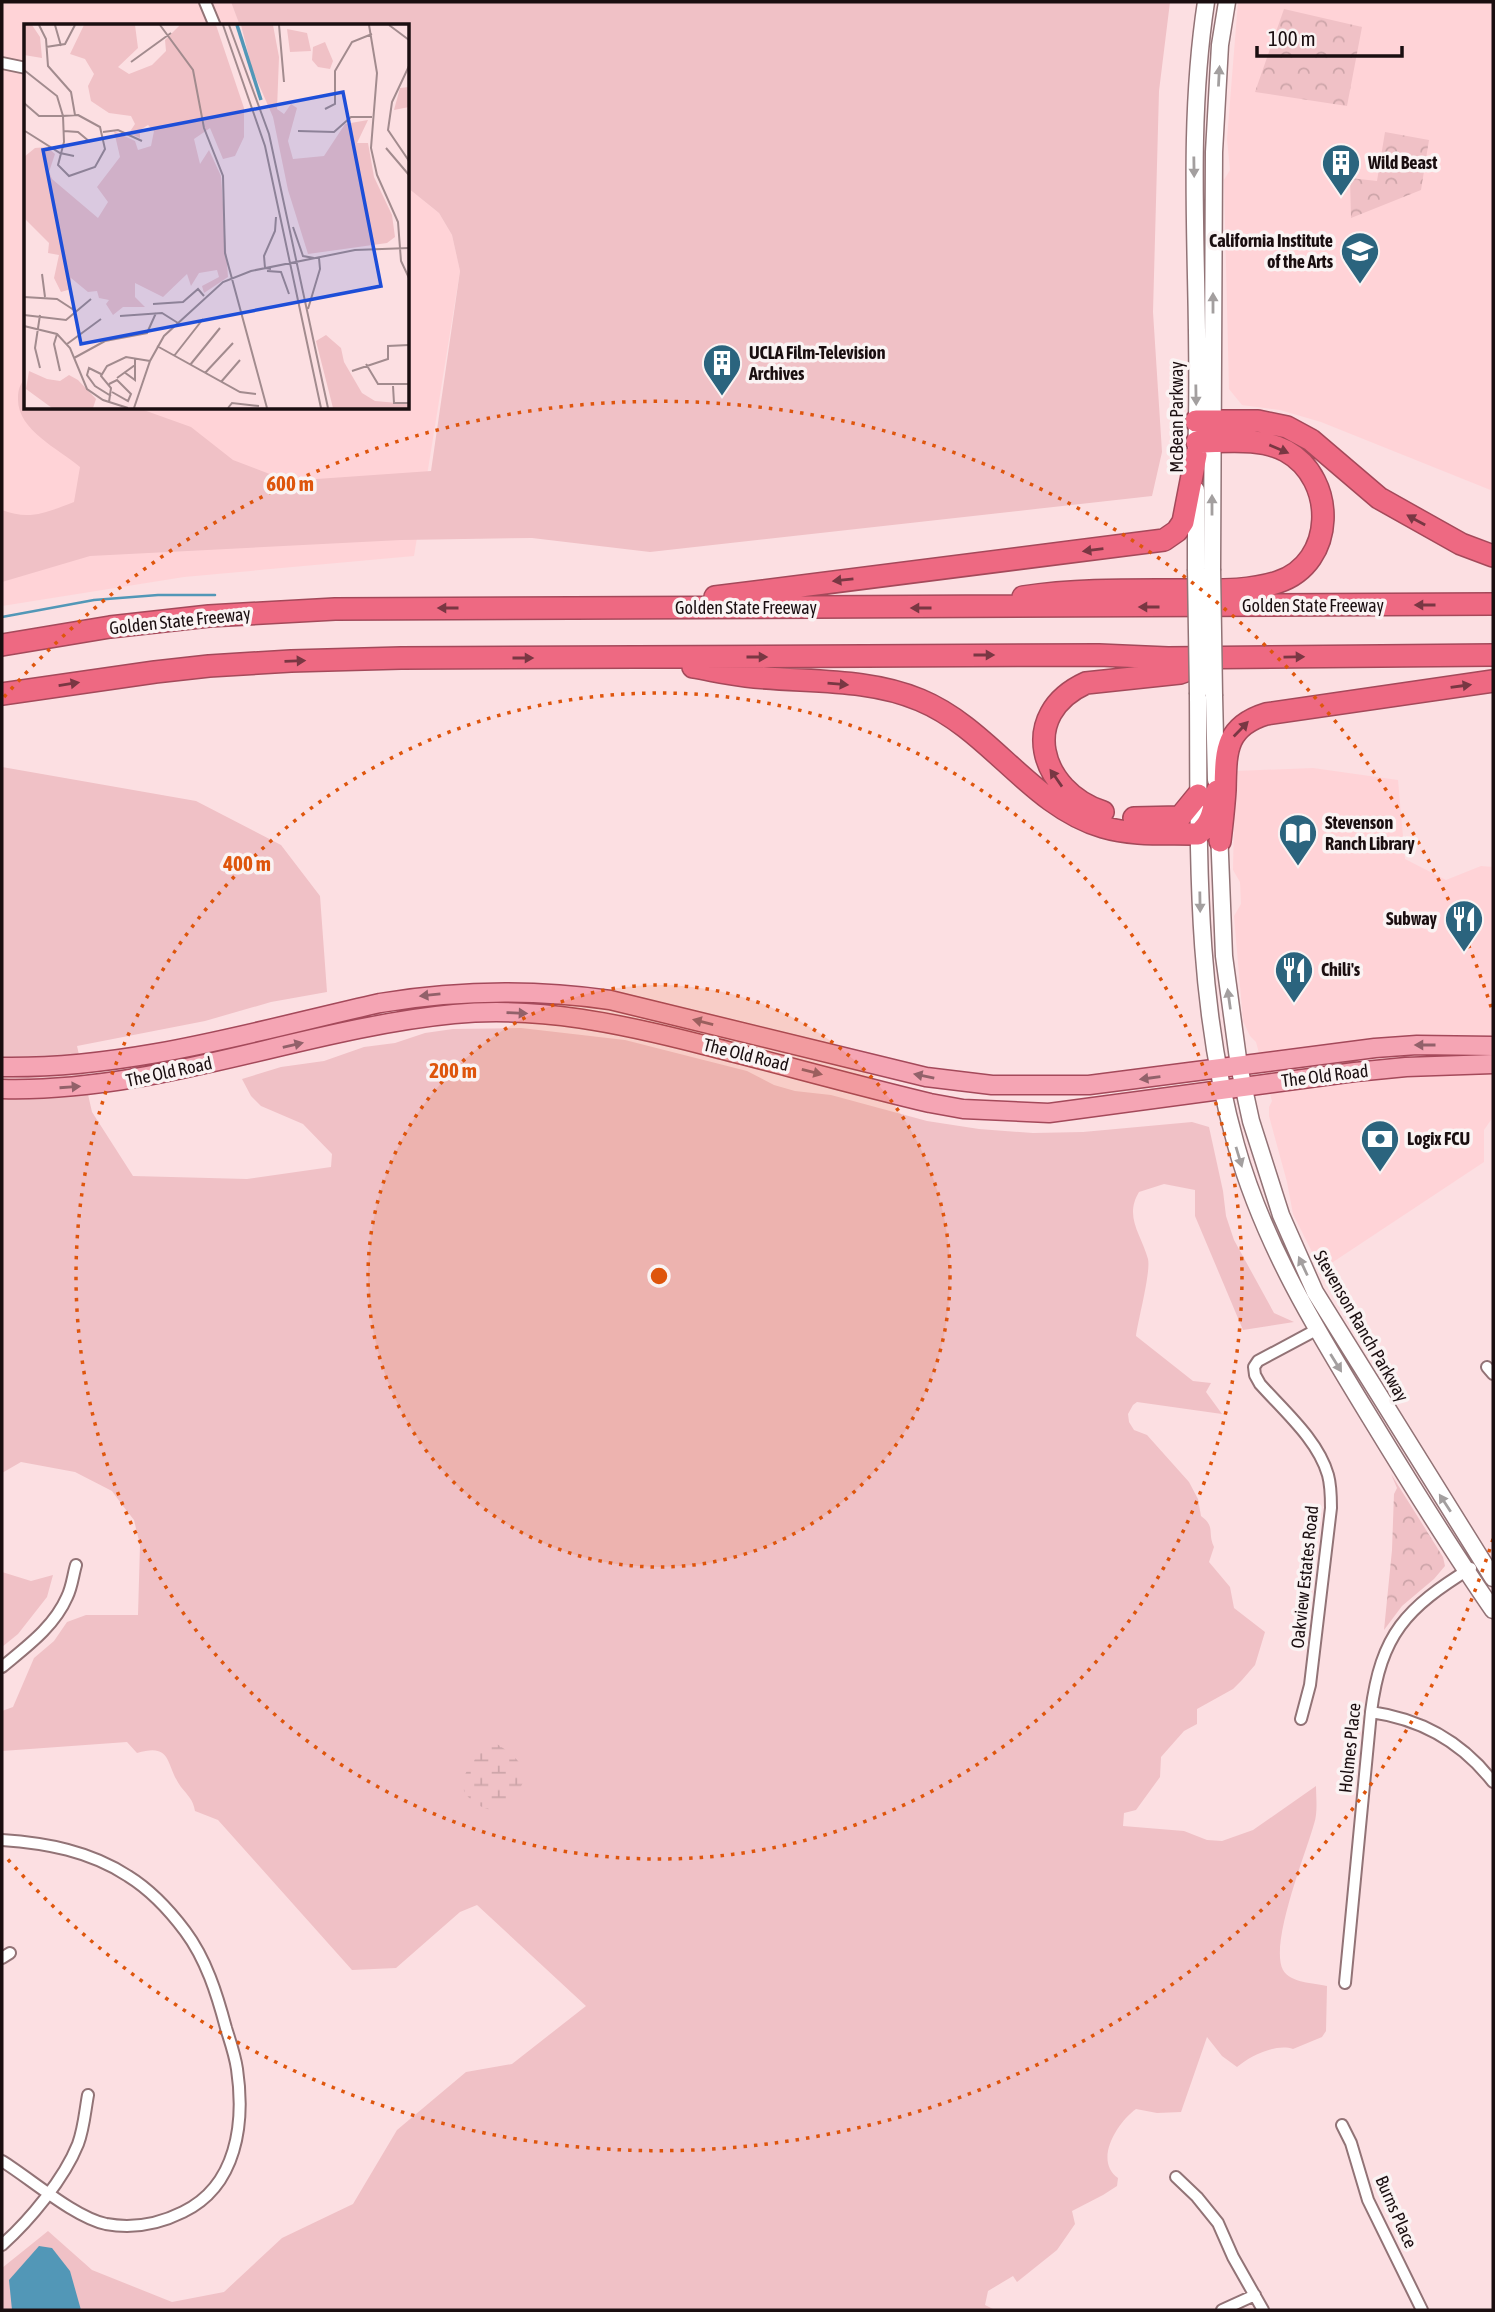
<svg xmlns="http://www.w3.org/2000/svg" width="1495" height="2312" font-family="'Asap Condensed',sans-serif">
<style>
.built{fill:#ffd3d7}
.grass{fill:#f0c1c6}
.wetland{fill:url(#wetland-marsh)}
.park{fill:url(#park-crowns)}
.water{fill:#5297b7}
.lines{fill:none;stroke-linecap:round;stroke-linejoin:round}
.stream{stroke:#5297b7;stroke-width:2.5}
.minor-casing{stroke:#927376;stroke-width:14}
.secondary-casing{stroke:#927376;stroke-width:19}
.primary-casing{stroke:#a4495a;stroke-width:21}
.motorway-casing{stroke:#a4495a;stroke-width:24}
.minor{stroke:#fff;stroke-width:10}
.secondary{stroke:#fff;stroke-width:16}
.primary{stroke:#f5a5b4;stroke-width:18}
.motorway{stroke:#ee6982;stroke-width:21}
.secondary-bridge-casing{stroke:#927376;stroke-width:19;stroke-linecap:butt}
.secondary-bridge{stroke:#fff;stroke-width:16}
.oneway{fill:#a39f9f}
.oneway2{fill:#793743}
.oneway3{fill:#92616a}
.ring{fill:none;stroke:#de550c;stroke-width:3.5;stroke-dasharray:3.5 7}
.labels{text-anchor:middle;stroke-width:7;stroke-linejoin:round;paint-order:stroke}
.poi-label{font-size:18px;font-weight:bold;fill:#1a0e10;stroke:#faf3f3;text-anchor:start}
.street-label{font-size:18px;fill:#1a0e10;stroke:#faf3f3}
.inset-river{fill:none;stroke:#5297b7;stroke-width:3.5}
.inset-road{fill:none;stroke:#a28b8e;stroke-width:2}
.view{fill:#1d4ed8;fill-opacity:0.15;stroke:#1d4ed8;stroke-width:3.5}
.inset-edge{fill:none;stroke:#1a0e10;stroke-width:3.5}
.centre{fill:#de550c;stroke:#faf3f3;stroke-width:3.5}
.ring-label{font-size:21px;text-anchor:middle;font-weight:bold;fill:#de550c;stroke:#faf3f3;stroke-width:7;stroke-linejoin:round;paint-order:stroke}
</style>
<defs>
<pattern id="wetland-marsh" width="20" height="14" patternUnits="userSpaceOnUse" patternTransform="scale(1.75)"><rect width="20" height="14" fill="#f0c1c6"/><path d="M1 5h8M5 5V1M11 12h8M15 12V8" fill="none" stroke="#cda5a9"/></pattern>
<pattern id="park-crowns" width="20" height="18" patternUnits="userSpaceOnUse" patternTransform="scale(1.75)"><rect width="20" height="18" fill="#f0c1c6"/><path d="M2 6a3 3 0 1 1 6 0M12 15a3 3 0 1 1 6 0" fill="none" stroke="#cda5a9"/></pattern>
</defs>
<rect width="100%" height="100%" fill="#fcdfe2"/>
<path class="built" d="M 2,2 L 231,2 L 240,26 L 26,26 L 26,408 L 408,408 L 408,188 L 439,213 L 452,235 L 460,271 L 414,556 L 184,577 L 2,606 Z
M 1238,2 L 1493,2 L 1493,491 L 1321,422 L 1280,410 L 1242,405 L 1229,389 L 1224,180 L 1230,170 L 1227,139 Z
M 1313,768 L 1398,780 L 1405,859 L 1446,880 L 1481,866 L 1493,867 L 1493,1117 L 1484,1130 L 1484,1162 L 1330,1264 L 1319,1266 L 1293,1214 L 1287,1182 L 1269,1116 L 1269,1107 L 1272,1101 L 1256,1042 L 1250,1036 L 1243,1021 L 1234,916 L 1241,904 L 1240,882 L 1233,870 L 1235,771 Z"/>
<path class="grass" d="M 231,2 L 1170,2 L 1159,91 L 1153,312 L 1162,452 L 1152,496 L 650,552 L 532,538 L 401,540 L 90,556 L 2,582 L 2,510 C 30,521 47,512 74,502 L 80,467 C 58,448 17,430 18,398 C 18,390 20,383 26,378 L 26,408 L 138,408 L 191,427 L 233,460 L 288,481 L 431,471 L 460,271 L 452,235 L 439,213 L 408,188 L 408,26 L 240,26 Z
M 2,767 L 196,801 L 281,845 L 320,896 L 327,992 L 271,1002 L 205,1021 L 77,1046 L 92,1112 L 133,1176 L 247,1179 L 331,1167 L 332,1154 L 303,1124 L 261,1106 L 251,1096 L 242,1079 L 281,1067 L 324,1061 L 364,1047 L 395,1043 L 425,1033 L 453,1029 L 521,1028 L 625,1040 L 747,1071 L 774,1085 L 795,1091 L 831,1095 L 927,1121 L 979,1129 L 1033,1133 L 1083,1132 L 1192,1122 L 1209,1127 L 1223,1191 L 1226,1216 L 1234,1240 L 1274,1313 L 1294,1322 L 1243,1330 L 1195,1216 L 1195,1190 L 1164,1184 L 1139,1192 C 1124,1217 1141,1234 1148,1259 C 1151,1272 1138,1320 1136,1336 L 1193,1381 L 1211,1383 L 1206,1392 L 1222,1414 L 1137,1402 L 1133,1405 L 1128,1414 L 1129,1422 L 1134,1430 L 1147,1435 L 1189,1482 L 1198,1499 L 1201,1516 C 1216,1527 1207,1532 1214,1547 L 1209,1562 L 1230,1587 L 1234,1608 L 1265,1632 L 1255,1665 L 1242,1680 L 1233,1689 L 1197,1709 L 1197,1724 L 1184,1731 L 1161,1757 L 1160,1777 L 1136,1810 L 1124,1813 L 1123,1826 L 1184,1831 L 1207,1840 L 1222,1841 L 1253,1830 L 1316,1786 C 1316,1798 1318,1812 1314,1824 C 1306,1853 1269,1944 1283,1970 C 1290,1983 1314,1983 1327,1986 L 1326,2031 L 1322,2037 L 1293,2049 C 1276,2043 1250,2056 1237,2067 L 1222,2056 L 1207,2037 L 1181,2112 L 1157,2113 L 1136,2109 C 1118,2122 1093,2160 1118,2178 L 1117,2186 L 1103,2195 L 1072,2211 L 1075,2224 L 1057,2250 L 1017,2282 L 1013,2276 L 988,2291 L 985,2305 L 995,2310 L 2,2310 L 2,2268 L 48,2231 L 92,2270 L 172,2302 L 224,2292 L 282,2238 L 353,2204 L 397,2130 L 466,2072 L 512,2064 L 586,2006 L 477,1905 L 460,1912 L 396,1968 L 352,1970 L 218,1820 L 195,1811 C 193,1799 188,1796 181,1787 C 165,1765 173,1742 137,1753 L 127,1742 L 2,1751 L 2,1711 L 13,1707 L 34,1658 L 54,1641 L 67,1622 L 86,1615 L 138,1615 L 140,1545 L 134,1520 L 123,1506 L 112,1491 L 75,1472 L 21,1462 L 2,1473 Z
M 2,1572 L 31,1581 L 53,1575 L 47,1597 L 18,1634 L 2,1647 Z"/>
<path class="wetland" d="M 497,1744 C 536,1769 531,1784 496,1811 C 479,1808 465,1800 461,1782 C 469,1767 479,1748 497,1744 Z"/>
<path class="park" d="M 1284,9 L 1362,27 L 1347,106 L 1255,92 Z
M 1385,132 L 1429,140 L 1421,190 L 1351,218 L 1350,178 L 1377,181 Z
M 1391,1474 L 1443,1557 L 1445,1566 L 1434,1579 L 1402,1606 L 1384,1630 L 1392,1550 L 1394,1494 L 1397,1488 Z"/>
<path class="water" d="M 39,2246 L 52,2248 L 70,2271 L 81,2310 L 12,2310 L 9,2280 Z"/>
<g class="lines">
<path class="stream" d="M 2,617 L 94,600 L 158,595 L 215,595"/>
<g class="minor-casing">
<path id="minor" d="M 205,2 L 215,26
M 2,63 L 26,68
M 1487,1367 L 1493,1374
M 2,1667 C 26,1647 54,1627 67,1597 C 72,1587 73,1575 76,1565
M 1371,1712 C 1421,1719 1462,1742 1493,1782
M 1301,1719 L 1310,1685 L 1331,1508 C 1331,1497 1331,1486 1328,1475 C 1318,1440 1284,1411 1260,1384 L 1255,1375 L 1254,1367 L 1258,1361 L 1316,1330
M 2,1840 C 46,1843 90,1851 128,1876 C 149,1889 170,1911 185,1931 C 206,1959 217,1994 226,2028 C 230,2041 235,2055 237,2069 C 245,2123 237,2186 183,2212 C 159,2224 133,2229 106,2224 C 74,2217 31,2179 2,2161
M 2,1958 L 10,1953
M 1345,1983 L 1371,1712 C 1381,1634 1406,1608 1471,1568
M 1342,2125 L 1351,2143 L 1368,2200 L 1422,2310
M 1176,2177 L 1197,2197 L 1218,2223 L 1233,2257 L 1263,2310
M 2,2245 C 30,2220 64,2179 78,2144 C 84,2128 85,2111 88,2095
M 1222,2310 L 1255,2295"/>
</g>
<g class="secondary-casing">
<path id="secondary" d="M 1196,454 C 1203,303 1183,152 1206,2
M 1196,490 L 1196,569
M 1212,569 L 1214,152 L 1220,45 L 1227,2
M 1198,694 C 1199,847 1194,997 1236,1145 C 1264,1245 1317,1331 1371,1419 C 1410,1483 1450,1548 1493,1610
M 1214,696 L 1216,780
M 1219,830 L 1224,956 L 1239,1066 L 1251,1121 L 1281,1215 L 1315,1292 L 1493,1578"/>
</g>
<g class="primary-casing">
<path id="primary" d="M 2,1067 C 131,1069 255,1031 380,1003 C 458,990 533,989 610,1000 L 926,1077 L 992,1085 L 1089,1085 L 1375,1048 L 1417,1045 L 1493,1046
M 2,1089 C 157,1093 301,1029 454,1014 C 540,1006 622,1024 704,1045 C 780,1064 854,1085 930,1103 L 963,1109 L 1049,1113 L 1355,1072 L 1406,1067 L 1493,1064"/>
</g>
<g class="motorway-casing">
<path id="motorway" d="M 1196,421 L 1258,421 L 1287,427 L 1311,440 L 1379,498 L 1461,544 L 1493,556
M 715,597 L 1164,540 L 1177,531 L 1183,522 L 1196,455
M 1023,597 C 1076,589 1129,590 1182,590 C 1214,590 1247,592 1278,582 C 1336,563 1337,479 1286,451 C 1260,437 1225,442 1197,442
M 2,645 L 110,627 L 209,616 L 335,609 L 1493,604
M 693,667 C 711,670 728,674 746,676 C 803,683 866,677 920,700 C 990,729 1031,806 1103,827 C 1133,836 1167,833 1198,834 C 1213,823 1213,809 1217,791
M 2,694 L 155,672 L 209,666 L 291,661 L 401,658 L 1099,655 L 1168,658 L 1493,655
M 1103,812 C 1039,791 1018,714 1086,683 L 1180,673 L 1208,663
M 1134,818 L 1180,817 L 1198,795
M 1220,841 C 1222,824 1224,807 1225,790 C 1226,753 1224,727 1266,714 L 1493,681"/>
</g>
<use href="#minor" class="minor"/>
<use href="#secondary" class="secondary"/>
<use href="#primary" class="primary"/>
<use href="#motorway" class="motorway"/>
<g class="secondary-bridge-casing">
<path id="secondary-bridge" d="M 1196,569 L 1198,694
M 1212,569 L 1214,696"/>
</g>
<use href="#secondary-bridge" class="secondary-bridge"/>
</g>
<defs><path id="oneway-solid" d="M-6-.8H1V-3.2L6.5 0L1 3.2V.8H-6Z" transform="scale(1.75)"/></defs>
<g class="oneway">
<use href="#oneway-solid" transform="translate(1219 76) rotate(-87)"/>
<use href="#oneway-solid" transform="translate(1194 167) rotate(89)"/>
<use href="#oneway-solid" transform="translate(1213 303) rotate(-90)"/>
<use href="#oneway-solid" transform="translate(1196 395) rotate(89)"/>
<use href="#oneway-solid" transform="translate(1212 505) rotate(-90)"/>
<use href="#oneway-solid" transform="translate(1200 902) rotate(89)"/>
<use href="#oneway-solid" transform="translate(1229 999) rotate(-98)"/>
<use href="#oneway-solid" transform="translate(1239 1157) rotate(73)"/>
<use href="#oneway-solid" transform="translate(1303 1266) rotate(-115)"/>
<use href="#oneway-solid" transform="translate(1336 1363) rotate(58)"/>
<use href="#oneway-solid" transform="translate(1445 1503) rotate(-123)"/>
</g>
<g class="oneway2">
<use href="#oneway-solid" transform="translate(1279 449) rotate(23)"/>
<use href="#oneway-solid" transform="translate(1416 520) rotate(-151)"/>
<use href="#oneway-solid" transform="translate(1093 550) rotate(173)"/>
<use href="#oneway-solid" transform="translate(843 580) rotate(174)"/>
<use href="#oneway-solid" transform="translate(1425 605) rotate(180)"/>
<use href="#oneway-solid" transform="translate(1149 607) rotate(180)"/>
<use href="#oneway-solid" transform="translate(448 608) rotate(180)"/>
<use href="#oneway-solid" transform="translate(921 608) rotate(-180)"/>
<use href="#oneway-solid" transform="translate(984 655)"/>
<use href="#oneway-solid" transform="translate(757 657)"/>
<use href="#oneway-solid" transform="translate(1294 657) rotate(-1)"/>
<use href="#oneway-solid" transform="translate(523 658)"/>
<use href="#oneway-solid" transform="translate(295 661) rotate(-2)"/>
<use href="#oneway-solid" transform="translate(69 684) rotate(-9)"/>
<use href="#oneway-solid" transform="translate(838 684) rotate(5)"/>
<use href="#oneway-solid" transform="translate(1461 686) rotate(-8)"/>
<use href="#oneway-solid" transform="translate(1241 729) rotate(-46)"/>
<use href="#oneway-solid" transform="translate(1056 778) rotate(-125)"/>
</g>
<g class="oneway3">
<use href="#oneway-solid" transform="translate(430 995) rotate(174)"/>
<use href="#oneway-solid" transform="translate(517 1013) rotate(2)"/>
<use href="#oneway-solid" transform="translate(703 1022) rotate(-166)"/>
<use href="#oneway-solid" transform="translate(293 1045) rotate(-13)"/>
<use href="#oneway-solid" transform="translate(1425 1045) rotate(-180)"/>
<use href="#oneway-solid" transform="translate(812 1072) rotate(14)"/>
<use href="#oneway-solid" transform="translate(924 1076) rotate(-168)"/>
<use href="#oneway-solid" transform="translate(1150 1078) rotate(172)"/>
<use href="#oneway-solid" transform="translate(70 1087) rotate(-4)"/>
</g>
<circle cx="659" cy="1276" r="291" fill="#de550c" fill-opacity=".12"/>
<g class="ring">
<circle cx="659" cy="1276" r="291"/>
<circle cx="659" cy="1276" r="583"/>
<path d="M1493 1539A874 874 0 0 1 4 1855M4 697A874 874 0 0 1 1493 1013"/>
</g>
<defs>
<g id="building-pin" transform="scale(2.0125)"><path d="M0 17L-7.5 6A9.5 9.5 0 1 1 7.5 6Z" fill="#2b647e" stroke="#faf3f3"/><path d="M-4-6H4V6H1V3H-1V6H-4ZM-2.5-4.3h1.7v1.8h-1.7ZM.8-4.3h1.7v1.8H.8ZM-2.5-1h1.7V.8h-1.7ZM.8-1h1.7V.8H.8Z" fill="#fff"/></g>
<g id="university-pin" transform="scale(2.0125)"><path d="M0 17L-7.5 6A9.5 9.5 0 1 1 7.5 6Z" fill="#2b647e" stroke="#faf3f3"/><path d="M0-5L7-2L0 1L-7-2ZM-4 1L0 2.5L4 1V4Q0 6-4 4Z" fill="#fff"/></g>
<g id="library-pin" transform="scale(2.0125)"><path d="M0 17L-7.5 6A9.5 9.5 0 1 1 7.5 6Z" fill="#2b647e" stroke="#faf3f3"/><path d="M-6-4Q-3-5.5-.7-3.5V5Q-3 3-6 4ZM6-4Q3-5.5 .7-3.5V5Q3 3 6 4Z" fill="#fff"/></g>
<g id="restaurant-pin" transform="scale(2.0125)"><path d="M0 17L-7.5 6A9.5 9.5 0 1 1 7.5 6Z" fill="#2b647e" stroke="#faf3f3"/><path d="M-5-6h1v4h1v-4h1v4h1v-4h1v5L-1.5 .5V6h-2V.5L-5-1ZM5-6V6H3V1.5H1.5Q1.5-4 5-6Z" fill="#fff"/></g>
<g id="bank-pin" transform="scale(2.0125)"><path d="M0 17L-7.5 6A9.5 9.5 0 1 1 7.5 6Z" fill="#2b647e" stroke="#faf3f3"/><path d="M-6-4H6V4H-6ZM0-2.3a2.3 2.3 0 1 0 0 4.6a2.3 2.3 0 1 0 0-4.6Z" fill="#fff"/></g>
</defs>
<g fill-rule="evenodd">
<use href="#building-pin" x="1341" y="163"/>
<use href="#university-pin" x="1360" y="251"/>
<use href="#building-pin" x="722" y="363"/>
<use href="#library-pin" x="1298" y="833"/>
<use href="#restaurant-pin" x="1464" y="919"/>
<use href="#restaurant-pin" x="1294" y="970"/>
<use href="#bank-pin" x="1380" y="1139"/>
</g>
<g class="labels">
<g class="poi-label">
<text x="1368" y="169">Wild Beast</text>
<text x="1333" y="247" text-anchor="end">California Institute<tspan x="1333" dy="21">of the Arts</tspan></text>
<text x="749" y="359">UCLA Film-Television<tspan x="749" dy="21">Archives</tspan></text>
<text x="1325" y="829">Stevenson<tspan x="1325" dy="21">Ranch Library</tspan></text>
<text x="1437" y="925" text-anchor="end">Subway</text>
<text x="1321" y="976">Chili's</text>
<text x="1407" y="1145">Logix FCU</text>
</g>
<g class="street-label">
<text transform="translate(1177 417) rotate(-90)" y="6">McBean Parkway</text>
<text x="1313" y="612">Golden State Freeway</text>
<text x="746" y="614">Golden State Freeway</text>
<text transform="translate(180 621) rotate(-6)" y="6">Golden State Freeway</text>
<text transform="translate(746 1055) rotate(14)" y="6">The Old Road</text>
<text transform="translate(169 1072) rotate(-12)" y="6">The Old Road</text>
<text transform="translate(1325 1076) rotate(-7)" y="6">The Old Road</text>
<text transform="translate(1361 1326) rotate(60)" y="6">Stevenson Ranch Parkway</text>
<text transform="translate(1305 1577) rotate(-84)" y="6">Oakview Estates Road</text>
<text transform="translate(1350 1748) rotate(-84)" y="6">Holmes Place</text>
<text transform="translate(1396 2212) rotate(66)" y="6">Burns Place</text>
</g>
</g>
<g transform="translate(24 24)">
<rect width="385" height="385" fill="#fcdfe2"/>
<path d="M 0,1 L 8,1 L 16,13 L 18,34 L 0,31 ZM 111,1 L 114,24 L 94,43 L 105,50 L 128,41 L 142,27 L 141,16 L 156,1 L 192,1 L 220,84 L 220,113 L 211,132 L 199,135 L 186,104 L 170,115 L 176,140 L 185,126 L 197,152 L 204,253 L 180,269 L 178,262 L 195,253 L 193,246 L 175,249 L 167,262 L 163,250 L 139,273 L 111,259 L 111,273 L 121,283 L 99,283 L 89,291 L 82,280 L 85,276 L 75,274 L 73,267 L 64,268 L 47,254 L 47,265 L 37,268 L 30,254 L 35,231 L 24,229 L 25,219 L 0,194 L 0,133 L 11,124 L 23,123 L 31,130 L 25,148 L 28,155 L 74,194 L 84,178 L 73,163 L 96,133 L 90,107 L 111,117 L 114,126 L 127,122 L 130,107 L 124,101 L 116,106 L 116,114 L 105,109 L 111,100 L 107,92 L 85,89 L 67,77 L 64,62 L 70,50 L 61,35 L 46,30 L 60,1 ZM 217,1 L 249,1 L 255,33 L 253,85 L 260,90 L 267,80 L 273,84 L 264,117 L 269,135 L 300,132 L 321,100 L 344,96 L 333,119 L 344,119 L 350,153 L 368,191 L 371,213 L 363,219 L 284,230 L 264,166 L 249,93 L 228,45 ZM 263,5 L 283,9 L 287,27 L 266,28 ZM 302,311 L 317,324 L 320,338 L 338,369 L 351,377 L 385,380 L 385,384 L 309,384 L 292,317 ZM 5,347 L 23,355 L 36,357 L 45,351 L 54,356 L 72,375 L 69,384 L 28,384 L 2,365 Z" fill="#f0c1c6"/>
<path d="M 301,18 L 309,37 L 306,45 L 294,43 L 288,36 L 289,23 ZM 385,63 L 385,83 L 370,86 L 376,64 Z" fill="#f0c1c6"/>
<path class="inset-river" d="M 213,1 L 237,76"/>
<path class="inset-road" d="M 15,1 L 22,15 L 24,42 L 47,68 L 51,91M 31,1 L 37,22M 136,1 L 169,46 L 180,104 L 199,152 L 201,229 L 243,384M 199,1 L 241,122 L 297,384M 205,1 L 245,110 L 304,384M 255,1 L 260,58M 345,1 L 353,49 L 347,124 L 353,151 L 374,198 L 377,237 L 385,254M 365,1 L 385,16M 22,23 L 41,20 L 51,1M 107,38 L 147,9M 385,42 L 368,78 L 364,106 L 385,137M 0,46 L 33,72 L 39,92 L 15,92 L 0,79M 301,85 L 311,80 L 311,47 L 328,18 L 348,10M 54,91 L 76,103 L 81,125 L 71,143 L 45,152 L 34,141 L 40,118 L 39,92 ZM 1,107 L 36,129 L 50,132M 40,107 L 54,108 L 66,118M 274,107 L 310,108 L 327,93 L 348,93M 79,108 L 94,106 L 118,117M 362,124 L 385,151M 269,203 L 279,232 L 290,234M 247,245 L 241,244 L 240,232 L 251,207 L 252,193M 243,247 L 257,248 L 265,270M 18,250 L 21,273M 0,273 L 33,275 L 53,288M 129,280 L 159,278 L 174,265 L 180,272M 284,285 L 296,245 L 295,234M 0,291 L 42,296 L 67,275M 96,292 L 138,289 L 154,299M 0,302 L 33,310 L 46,324 L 63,365 L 79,376 L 104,384M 33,310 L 30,320 L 36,347M 43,320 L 77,295M 133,322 L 216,368 L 232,370M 150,332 L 179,295M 50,334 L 81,317 L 123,309 L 132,289M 342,340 L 354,360 L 384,360M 166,341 L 196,304M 16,344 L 11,324 L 16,291M 328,347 L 364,335 L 364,322 L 385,321M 100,348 L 111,356 L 111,341M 181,349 L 209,319M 77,350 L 65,344 L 63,351 L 71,362 L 87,372M 93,354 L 111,341 L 111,334M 197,358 L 216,336M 85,360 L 93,356 L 107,370 L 104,377 L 88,368M 369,362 L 370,379 L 385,379M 85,378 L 87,364 L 77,352 L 83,342 L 102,333 L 126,337M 110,384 L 126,337 L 140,312 L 199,258 L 227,247 L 331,226 L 385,224M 204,384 L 208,379 L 235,382"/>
<path class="view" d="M 319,68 L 357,262 L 57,320 L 19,126 Z"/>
<rect width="385" height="385" class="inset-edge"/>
</g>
<circle cx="659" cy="1276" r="10" class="centre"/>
<g class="ring-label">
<text x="290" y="491">600 m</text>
<text x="247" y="871">400 m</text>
<text x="453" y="1078">200 m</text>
</g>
<rect width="1495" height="2312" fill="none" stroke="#1a0e10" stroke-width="7"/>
<path d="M1257 46v10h145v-10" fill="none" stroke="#1a0e10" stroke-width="3.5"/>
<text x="1268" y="46" font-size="21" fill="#1a0e10" stroke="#faf3f3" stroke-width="5" paint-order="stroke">100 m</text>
</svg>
